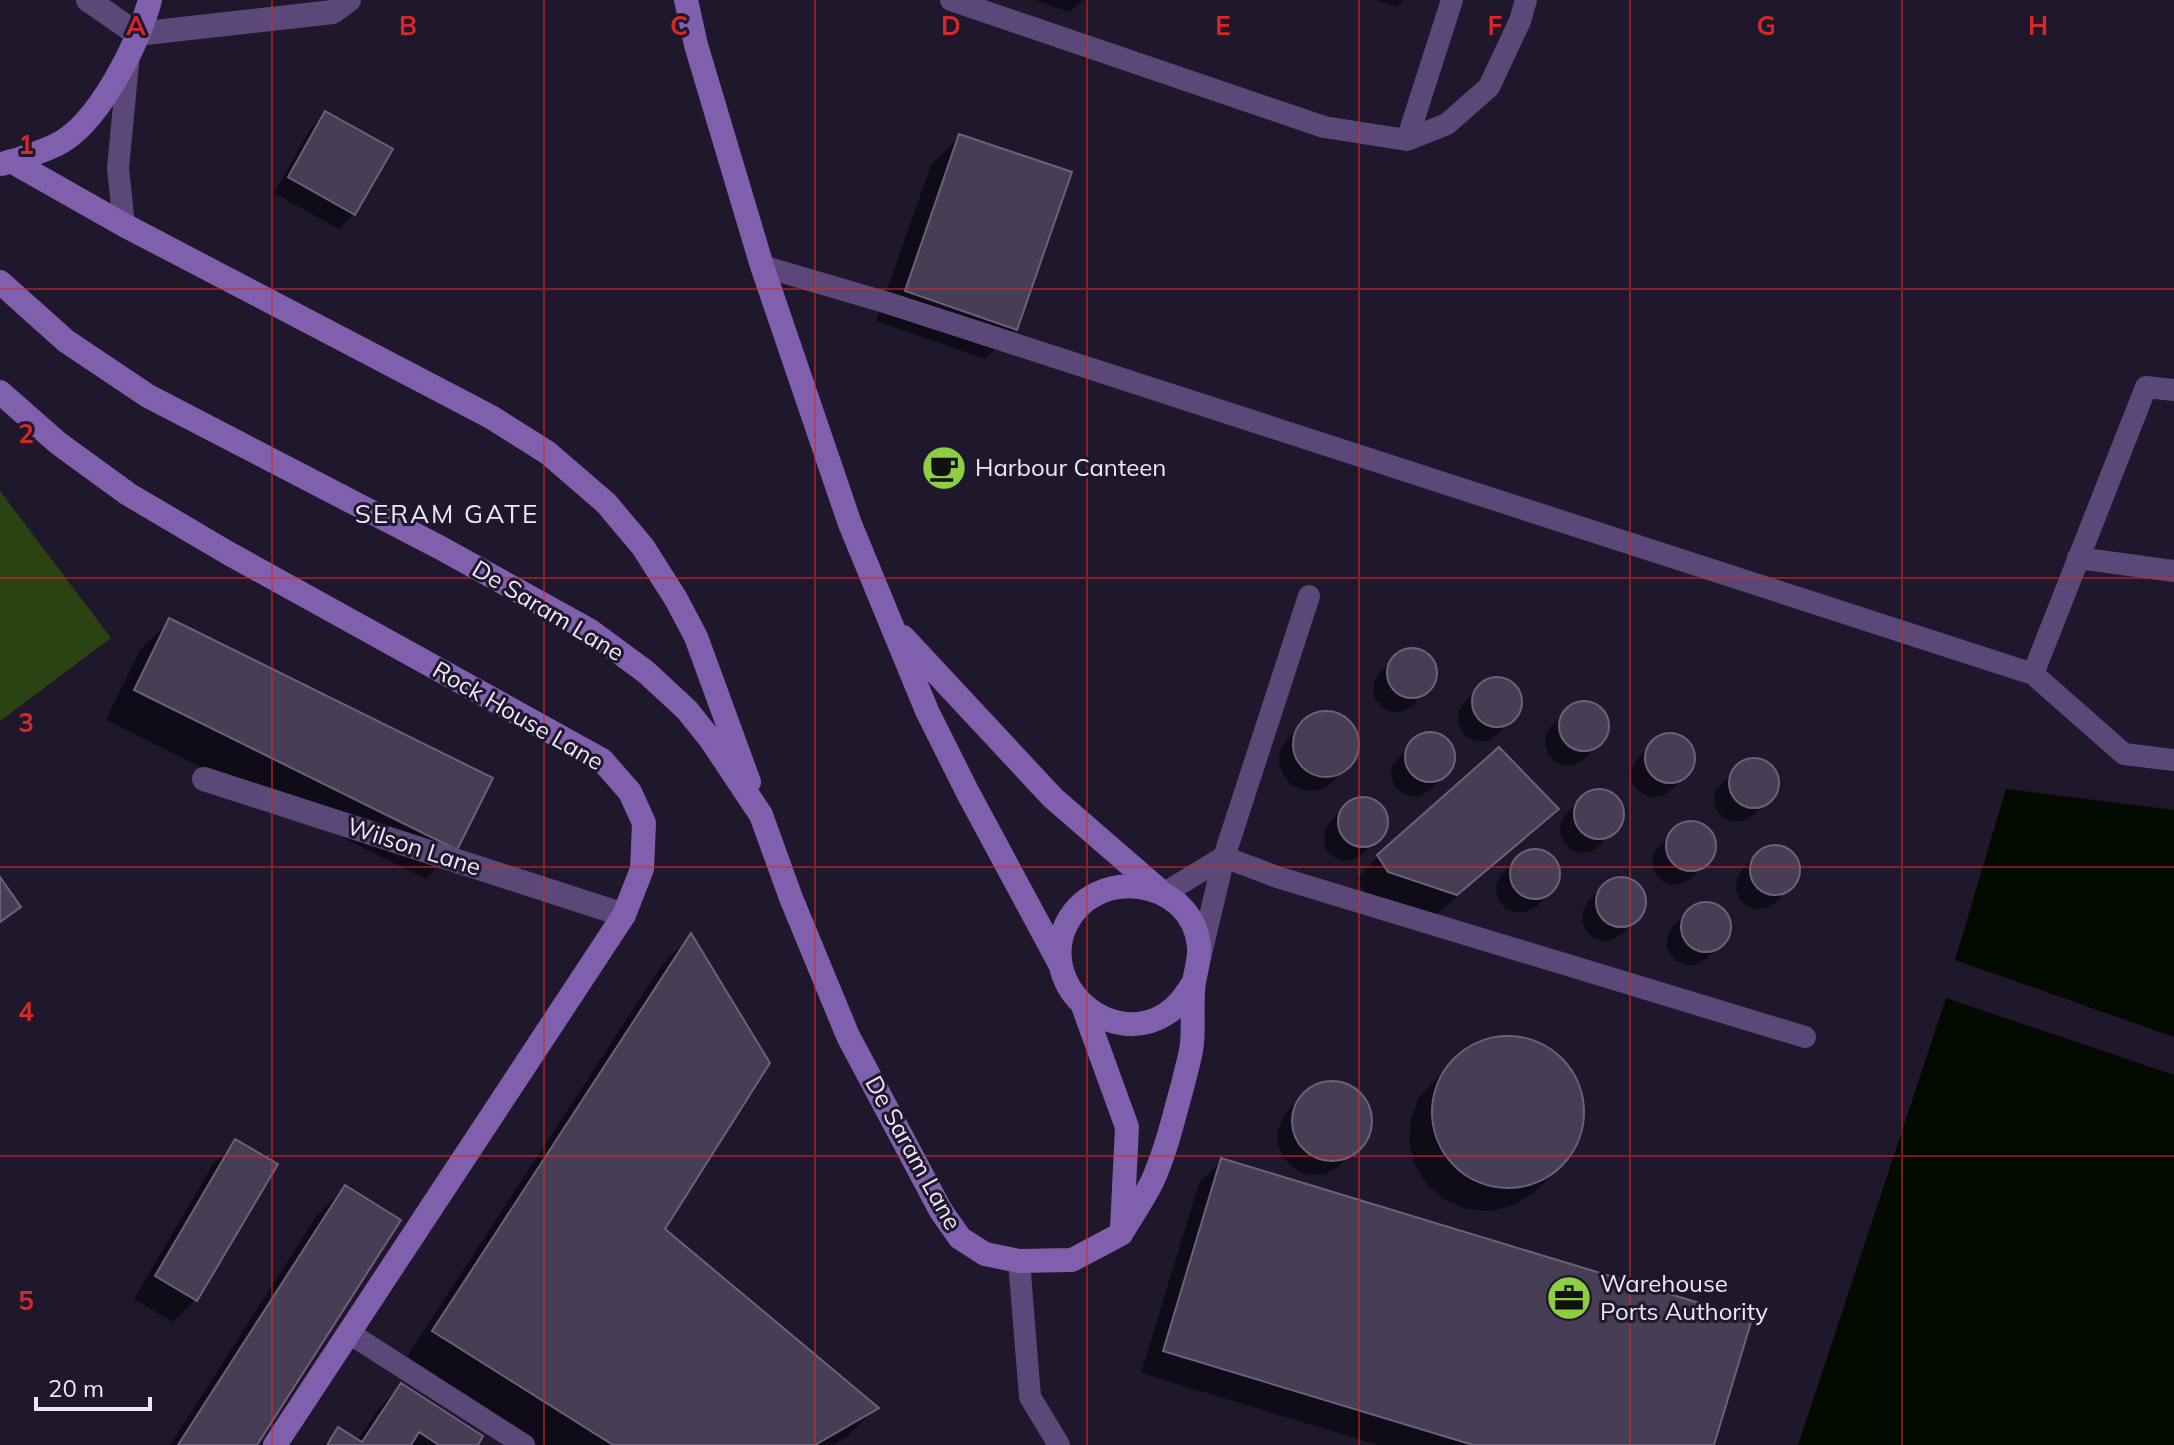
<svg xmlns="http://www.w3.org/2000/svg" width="2174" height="1445" font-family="Mulish,sans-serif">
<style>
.green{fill:#2b4213}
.water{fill:#030b00}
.shadow{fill:#0007}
.building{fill:#473e55;stroke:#6b617a;stroke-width:2}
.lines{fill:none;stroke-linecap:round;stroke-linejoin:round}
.lane{stroke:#5b4778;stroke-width:22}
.street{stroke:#5b4778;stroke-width:24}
.secondary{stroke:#805fad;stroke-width:24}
.grid{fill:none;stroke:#d62828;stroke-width:2;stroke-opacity:0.55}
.labels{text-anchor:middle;stroke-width:6;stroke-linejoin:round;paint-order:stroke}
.poi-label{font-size:24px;fill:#ece7f6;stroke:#1f172b;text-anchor:start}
.street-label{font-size:24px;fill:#ece7f6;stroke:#1f172b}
.neighbourhood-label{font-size:26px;letter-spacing:2px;fill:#ece7f6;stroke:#1f172b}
.grid-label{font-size:26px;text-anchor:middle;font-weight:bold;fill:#d62828;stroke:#1f172b;stroke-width:6;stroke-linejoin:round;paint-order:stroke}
</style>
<rect width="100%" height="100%" fill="#1f172b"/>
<path class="green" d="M 0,491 L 111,638 L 0,721 Z"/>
<path class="water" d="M 2006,789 L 2174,810 L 2174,1037 L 1955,960 Z
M 1946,998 L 2174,1075 L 2174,1445 L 1798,1445 Z"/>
<path class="shadow" d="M 1035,0 L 1083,0 L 1070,12 Z
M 1376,0 L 1404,0 L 1397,7 Z
M 326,113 L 354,214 L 339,229 L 274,193 L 311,128 Z
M 960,136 L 1070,174 L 1015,329 L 985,359 L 876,321 L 931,165 Z
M 170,620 L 455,849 L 426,879 L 106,720 L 140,650 Z
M 1414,651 L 1424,653 L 1432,661 L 1435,670 L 1434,681 L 1412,706 L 1402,711 L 1392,712 L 1383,708 L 1376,701 L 1373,692 L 1374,682 L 1379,673 L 1395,658 L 1404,652 Z
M 1499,680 L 1510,683 L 1517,690 L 1520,700 L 1519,710 L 1513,720 L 1497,735 L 1488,741 L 1477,741 L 1468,738 L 1461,730 L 1458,721 L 1459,711 L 1464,703 L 1480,687 L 1489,681 Z
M 1587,703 L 1597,707 L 1604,714 L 1608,724 L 1606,734 L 1600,744 L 1584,759 L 1574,765 L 1564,765 L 1555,762 L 1548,754 L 1545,745 L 1546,735 L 1551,726 L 1567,710 L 1576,705 Z
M 1329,713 L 1342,717 L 1352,727 L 1357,740 L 1355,754 L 1347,767 L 1331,783 L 1319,790 L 1304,790 L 1292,786 L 1283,775 L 1279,763 L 1280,750 L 1288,738 L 1303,722 L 1315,714 Z
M 1432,734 L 1442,737 L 1450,745 L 1453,755 L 1452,765 L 1446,774 L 1430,790 L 1420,796 L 1410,796 L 1401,792 L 1394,785 L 1391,776 L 1392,766 L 1413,742 L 1422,735 Z
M 1672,735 L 1683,738 L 1690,746 L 1693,755 L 1692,766 L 1686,775 L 1670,791 L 1661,796 L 1650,797 L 1641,793 L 1634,786 L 1631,776 L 1633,767 L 1638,758 L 1653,742 L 1662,736 Z
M 1756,760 L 1765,763 L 1773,770 L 1777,780 L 1775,791 L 1753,816 L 1744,821 L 1733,822 L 1724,818 L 1717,811 L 1714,801 L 1715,791 L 1737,767 L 1746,761 Z
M 1602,790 L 1611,794 L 1619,801 L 1623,811 L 1621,822 L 1599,846 L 1590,852 L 1579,853 L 1570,849 L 1563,842 L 1560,832 L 1561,823 L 1566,814 L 1582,798 L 1592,792 Z
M 1365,799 L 1375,802 L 1382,810 L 1386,819 L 1385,830 L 1362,855 L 1353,860 L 1343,861 L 1334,857 L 1326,850 L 1324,840 L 1325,830 L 1330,822 L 1346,806 L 1355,800 Z
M 1556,809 L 1534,831 L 1433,917 L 1366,894 L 1356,879 L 1378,857 Z
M 1693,823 L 1703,826 L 1711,833 L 1714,843 L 1713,854 L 1707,863 L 1691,879 L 1681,884 L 1671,885 L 1662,881 L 1655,874 L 1652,864 L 1653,854 L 1674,830 L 1683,824 Z
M 1777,848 L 1787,851 L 1794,858 L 1798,868 L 1797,878 L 1775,903 L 1765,908 L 1754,909 L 1745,905 L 1739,898 L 1736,889 L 1737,879 L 1742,870 L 1757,854 L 1766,849 Z
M 1537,851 L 1548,854 L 1555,861 L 1558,871 L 1557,881 L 1552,891 L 1536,907 L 1526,912 L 1515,912 L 1506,909 L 1500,902 L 1496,892 L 1497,883 L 1502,874 L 1518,858 L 1527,852 Z
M 1623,878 L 1633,882 L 1641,889 L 1644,899 L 1643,910 L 1637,919 L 1621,935 L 1612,940 L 1601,941 L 1592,937 L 1585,929 L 1582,920 L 1583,910 L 1588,901 L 1604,885 L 1613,880 Z
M 1708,904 L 1718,907 L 1725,914 L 1729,924 L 1728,935 L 1706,959 L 1696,965 L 1686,965 L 1676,961 L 1670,954 L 1666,945 L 1668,935 L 1673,926 L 1688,911 L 1698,905 Z
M 690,936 L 662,1229 L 876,1408 L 847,1437 L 834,1445 L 537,1445 L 404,1361 L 662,965 Z
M 1504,1038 L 1530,1041 L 1553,1053 L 1570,1072 L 1581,1096 L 1582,1121 L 1575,1146 L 1559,1167 L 1536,1191 L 1514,1205 L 1491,1211 L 1467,1209 L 1445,1200 L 1427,1185 L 1415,1165 L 1409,1142 L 1411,1119 L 1419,1097 L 1458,1055 L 1479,1043 Z
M 1324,1083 L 1337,1083 L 1349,1087 L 1360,1095 L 1367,1106 L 1370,1119 L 1368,1131 L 1363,1143 L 1337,1168 L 1326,1174 L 1313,1175 L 1301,1173 L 1291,1166 L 1283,1157 L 1278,1145 L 1277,1133 L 1281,1122 L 1287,1111 L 1313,1087 Z
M 236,1142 L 195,1300 L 173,1322 L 134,1299 L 213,1164 Z
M 1222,1160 L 1712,1445 L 1378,1445 L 1141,1373 L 1199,1183 Z
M 345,1187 L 255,1445 L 170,1445 L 316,1217 Z
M 402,1385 L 475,1445 L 323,1445 L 339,1430 L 357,1441 L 379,1408 Z"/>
<path class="building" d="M 325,111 L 393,149 L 355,215 L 288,177 Z
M 959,134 L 1072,172 L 1017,330 L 905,291 Z
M 169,618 L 493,778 L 457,850 L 134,690 Z
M1387 673a25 25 0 1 1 50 0a25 25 0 1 1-50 0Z
M1472 702a25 25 0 1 1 50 0a25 25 0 1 1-50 0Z
M1559 726a25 25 0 1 1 50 0a25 25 0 1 1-50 0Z
M1293 744a33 33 0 1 1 66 0a33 33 0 1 1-66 0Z
M1405 757a25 25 0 1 1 50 0a25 25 0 1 1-50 0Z
M1645 758a25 25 0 1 1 50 0a25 25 0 1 1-50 0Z
M 1499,747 L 1559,809 L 1457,895 L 1388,872 L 1377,855 Z
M1729 783a25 25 0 1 1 50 0a25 25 0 1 1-50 0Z
M1574 814a25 25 0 1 1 50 0a25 25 0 1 1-50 0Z
M1338 822a25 25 0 1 1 50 0a25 25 0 1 1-50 0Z
M1666 846a25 25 0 1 1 50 0a25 25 0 1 1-50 0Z
M1750 870a25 25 0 1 1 50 0a25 25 0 1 1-50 0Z
M1510 874a25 25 0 1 1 50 0a25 25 0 1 1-50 0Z
M 0,877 L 21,907 L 0,922 Z
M1596 902a25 25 0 1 1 50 0a25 25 0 1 1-50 0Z
M1681 927a25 25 0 1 1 50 0a25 25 0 1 1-50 0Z
M 691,933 L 770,1063 L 665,1229 L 879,1408 L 815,1445 L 613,1445 L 432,1331 Z
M1432 1112a76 76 0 1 1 152 0a76 76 0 1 1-152 0Z
M1292 1121a40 40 0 1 1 80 0a40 40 0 1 1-80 0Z
M 235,1139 L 278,1164 L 197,1301 L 155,1276 Z
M 1221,1158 L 1752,1319 L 1714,1445 L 1473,1445 L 1163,1351 Z
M 345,1185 L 401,1220 L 257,1445 L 178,1445 Z
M 401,1383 L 483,1436 L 478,1445 L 439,1445 L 419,1432 L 411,1445 L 327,1445 L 338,1427 L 362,1442 Z"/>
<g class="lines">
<path class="lane" d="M 951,0 L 1324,127 L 1407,140 L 1447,124 L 1489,87 L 1520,21 L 1526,0
M 1407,140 L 1452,0
M 124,225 L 118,168 L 129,54
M 762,266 L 888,303 L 2033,674 L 2124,754 L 2174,760
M 2078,558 L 2174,571
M 2033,674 L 2146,387 L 2174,390
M 1224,857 L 1277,877 L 1805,1037
M 1163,894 L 1224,857
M 1200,958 L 1224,857 L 1309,596
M 1019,1261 L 1030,1397 L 1059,1445
M 349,1333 L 524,1445"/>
<path class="street" d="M 88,0 L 137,34 L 333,12 L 349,0
M 204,779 L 624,915"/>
<path class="secondary" d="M 686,0 L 696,45 L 762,266 L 850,524 L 927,711 L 968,793 L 1060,964
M 11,161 L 124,225 L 491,417 L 548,453 L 606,503 L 643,547 L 676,599 L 696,637 L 749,782
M 2,164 C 20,159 39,153 56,145 C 98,125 138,44 150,0
M 0,282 L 66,341 L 148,396 L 439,547 L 589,630 L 646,672 L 687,710 L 711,740 L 761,815 L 791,898 L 848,1036 L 941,1211 L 960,1238 L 985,1254 L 1019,1261 L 1072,1260 L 1121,1234
M 0,392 L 58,443 L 128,494 L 228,553 L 602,760 L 630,792 L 644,823 L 642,869 L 624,915 L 275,1445
M 903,637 L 1053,798 L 1158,889
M 1083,1006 L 1127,1127 L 1122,1228
M 1121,1234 C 1131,1217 1143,1200 1152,1182 C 1166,1152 1174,1116 1183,1084 C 1186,1070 1191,1056 1192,1043 C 1194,1023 1191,1002 1194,982 C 1196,970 1200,959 1199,946 C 1192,877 1093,864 1065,927 C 1039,987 1111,1049 1166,1014 C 1179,1006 1186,994 1194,982"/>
</g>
<path class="grid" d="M 272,0 L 272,1445M 544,0 L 544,1445M 815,0 L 815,1445M 1087,0 L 1087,1445M 1359,0 L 1359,1445M 1630,0 L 1630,1445M 1902,0 L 1902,1445M 0,289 L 2174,289M 0,578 L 2174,578M 0,867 L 2174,867M 0,1156 L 2174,1156"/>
<defs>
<g id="cafe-disc" transform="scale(2.3)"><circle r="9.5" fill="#8ece43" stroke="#1f172b"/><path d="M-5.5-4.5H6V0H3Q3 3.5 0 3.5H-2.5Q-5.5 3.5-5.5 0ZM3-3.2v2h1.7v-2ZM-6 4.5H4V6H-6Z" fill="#111"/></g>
<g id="office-disc" transform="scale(2.3)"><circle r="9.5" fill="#8ece43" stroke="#1f172b"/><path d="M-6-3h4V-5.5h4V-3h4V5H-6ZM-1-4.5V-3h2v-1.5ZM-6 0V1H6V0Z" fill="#111"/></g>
</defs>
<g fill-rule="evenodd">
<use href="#cafe-disc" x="944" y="468"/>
<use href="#office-disc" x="1569" y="1298"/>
</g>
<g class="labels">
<g class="poi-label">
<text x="975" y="476">Harbour Canteen</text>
<text x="1600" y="1292">Warehouse<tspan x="1600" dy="28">Ports Authority</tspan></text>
</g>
<g class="street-label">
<text transform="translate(548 611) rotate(31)" y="8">De Saram Lane</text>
<text transform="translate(518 716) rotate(30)" y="8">Rock House Lane</text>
<text transform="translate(414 847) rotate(18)" y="8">Wilson Lane</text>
<text transform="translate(913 1153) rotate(61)" y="8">De Saram Lane</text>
</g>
<g class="neighbourhood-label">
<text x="447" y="523">SERAM GATE</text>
</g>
</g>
<g class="grid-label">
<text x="136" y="35">A</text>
<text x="408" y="35">B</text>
<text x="679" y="35">C</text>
<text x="951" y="35">D</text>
<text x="1223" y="35">E</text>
<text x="1495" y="35">F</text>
<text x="1766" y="35">G</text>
<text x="2038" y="35">H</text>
<text x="26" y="154">1</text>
<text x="26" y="443">2</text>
<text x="26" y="732">3</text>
<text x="26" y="1021">4</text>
<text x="26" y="1310">5</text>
</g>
<path d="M36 1397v12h114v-12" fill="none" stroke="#ece7f6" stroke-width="4"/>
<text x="48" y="1397" font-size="24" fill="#ece7f6" stroke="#1f172b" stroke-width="6" paint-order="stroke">20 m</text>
</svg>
